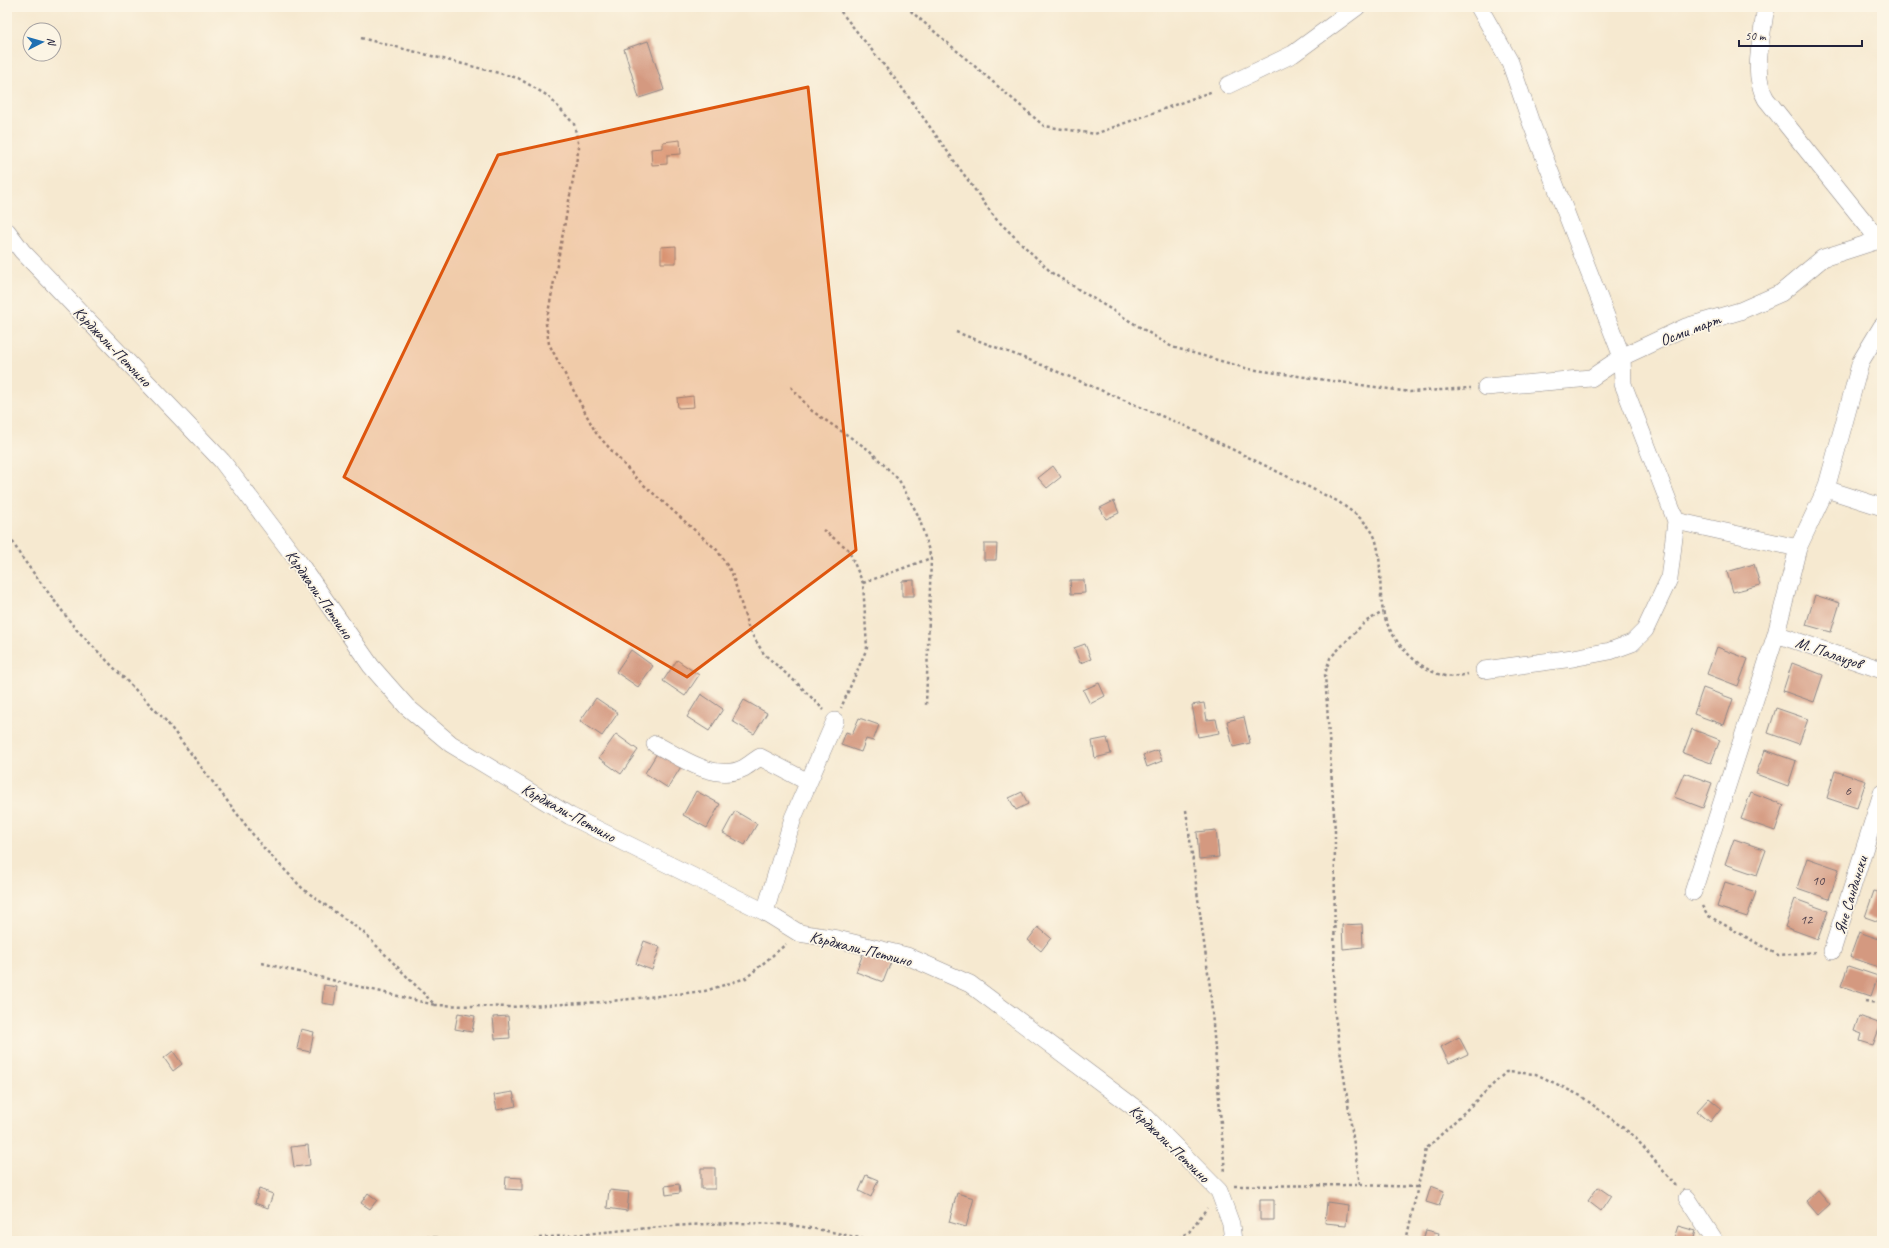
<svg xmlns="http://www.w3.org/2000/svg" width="1889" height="1248" font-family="Caveat,sans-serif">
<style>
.building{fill:#d49980}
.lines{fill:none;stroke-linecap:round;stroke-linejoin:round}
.minor-casing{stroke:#8c8686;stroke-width:18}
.path{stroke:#8c8686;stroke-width:2.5;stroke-dasharray:3 3;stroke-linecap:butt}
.minor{stroke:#fff;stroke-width:17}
.marked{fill:#de560e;fill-opacity:0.2;stroke:#de560e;stroke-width:3;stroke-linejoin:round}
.labels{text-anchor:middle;stroke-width:3.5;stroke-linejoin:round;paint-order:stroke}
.number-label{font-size:14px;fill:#4e404c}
.street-label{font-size:16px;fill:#22223b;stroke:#fcf5e5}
</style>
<rect width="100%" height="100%" fill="#fcf5e5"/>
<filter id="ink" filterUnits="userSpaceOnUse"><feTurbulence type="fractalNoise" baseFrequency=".025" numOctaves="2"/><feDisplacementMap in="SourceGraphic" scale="8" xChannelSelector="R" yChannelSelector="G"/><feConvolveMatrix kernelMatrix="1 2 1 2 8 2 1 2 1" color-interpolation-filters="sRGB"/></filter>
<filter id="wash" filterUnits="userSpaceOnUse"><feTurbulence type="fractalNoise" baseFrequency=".012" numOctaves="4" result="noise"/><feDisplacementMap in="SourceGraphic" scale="16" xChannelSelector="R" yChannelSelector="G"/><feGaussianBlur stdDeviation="0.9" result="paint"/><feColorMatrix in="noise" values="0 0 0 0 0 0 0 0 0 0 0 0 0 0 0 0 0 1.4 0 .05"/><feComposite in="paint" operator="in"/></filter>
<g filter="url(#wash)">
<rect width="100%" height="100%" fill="#f6e9d0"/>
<g id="blocks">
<path class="building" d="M 648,41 L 664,90 L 639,98 L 624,49 Z
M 680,140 L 681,154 L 667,155 L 667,164 L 652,165 L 651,149 L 663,148 L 663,142 Z
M 676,246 L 676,263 L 661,263 L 661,247 Z
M 693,396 L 694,407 L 678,408 L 677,398 Z
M 1053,466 L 1061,477 L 1047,488 L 1038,478 Z
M 1114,501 L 1119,513 L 1106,519 L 1100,508 Z
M 984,544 L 997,544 L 996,560 L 984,560 Z
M 1754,564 L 1760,585 L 1733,592 L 1727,572 Z
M 914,580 L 914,596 L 902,596 L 902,581 Z
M 1070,580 L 1084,580 L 1085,593 L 1071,594 Z
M 1815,595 L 1840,603 L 1831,632 L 1806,625 Z
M 1085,644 L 1091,659 L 1080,663 L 1074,648 Z
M 1717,647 L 1748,659 L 1738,686 L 1707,674 Z
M 631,650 L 653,666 L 638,687 L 616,672 Z
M 677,660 L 699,675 L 685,696 L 663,681 Z
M 1792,663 L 1823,675 L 1814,702 L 1783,691 Z
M 1099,683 L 1105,696 L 1090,704 L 1083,690 Z
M 1703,688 L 1733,699 L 1724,725 L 1694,714 Z
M 701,694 L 723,709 L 709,731 L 687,717 Z
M 596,698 L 618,713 L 602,736 L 580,721 Z
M 744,700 L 767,713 L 754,734 L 732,721 Z
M 1204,703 L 1207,720 L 1216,719 L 1219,733 L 1198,737 L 1192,705 Z
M 1776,708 L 1808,719 L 1799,744 L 1768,733 Z
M 1244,717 L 1250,743 L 1233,747 L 1227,721 Z
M 859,718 L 879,725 L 873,741 L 866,739 L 861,752 L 841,745 L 846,732 L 852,734 Z
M 1692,729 L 1720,740 L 1711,763 L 1683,753 Z
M 616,734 L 638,750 L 621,774 L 599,758 Z
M 1107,738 L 1111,754 L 1095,758 L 1092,741 Z
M 659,750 L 682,765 L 668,788 L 645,773 Z
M 1158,750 L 1162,761 L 1147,767 L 1143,755 Z
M 1765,750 L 1796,761 L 1788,786 L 1756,774 Z
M 1835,771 L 1866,781 L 1857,808 L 1827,798 Z
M 1684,773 L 1712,783 L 1703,808 L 1674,797 Z
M 696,791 L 720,804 L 707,828 L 683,815 Z
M 1022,792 L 1028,804 L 1016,810 L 1009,798 Z
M 1751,792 L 1784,805 L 1775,831 L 1741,819 Z
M 735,811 L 757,824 L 745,845 L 723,833 Z
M 1216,830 L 1219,857 L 1199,859 L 1197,832 Z
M 1734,839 L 1766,850 L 1757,875 L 1725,864 Z
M 1807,858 L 1839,869 L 1829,899 L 1797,888 Z
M 1725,882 L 1756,892 L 1747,917 L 1717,907 Z
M 1874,891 L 1882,893 L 1882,923 L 1865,917 Z
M 1795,899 L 1828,911 L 1818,939 L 1785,927 Z
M 1362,924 L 1363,947 L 1343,949 L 1342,925 Z
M 1038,927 L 1051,938 L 1041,951 L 1028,940 Z
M 1859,932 L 1882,940 L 1881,968 L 1850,957 Z
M 644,941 L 660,947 L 652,970 L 636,964 Z
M 864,951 L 891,962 L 883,982 L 856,972 Z
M 1848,966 L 1878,976 L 1871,996 L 1841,986 Z
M 324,985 L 337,987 L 334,1005 L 322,1003 Z
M 458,1013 L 475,1016 L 472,1032 L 455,1029 Z
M 508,1016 L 510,1038 L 495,1039 L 493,1017 Z
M 1859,1016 L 1881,1024 L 1873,1045 L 1860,1041 L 1862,1034 L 1854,1031 Z
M 301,1029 L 314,1032 L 310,1052 L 297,1049 Z
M 1459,1037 L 1468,1054 L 1449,1063 L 1441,1047 Z
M 173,1051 L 182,1064 L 173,1071 L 164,1058 Z
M 513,1092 L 516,1106 L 497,1110 L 494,1095 Z
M 1709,1098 L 1721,1108 L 1710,1122 L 1697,1111 Z
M 308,1145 L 310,1165 L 294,1167 L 291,1147 Z
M 701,1168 L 715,1168 L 715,1189 L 701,1189 Z
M 866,1175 L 878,1180 L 871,1197 L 859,1191 Z
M 506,1177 L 522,1178 L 522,1190 L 505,1189 Z
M 679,1184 L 680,1193 L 666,1195 L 665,1186 Z
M 1431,1186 L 1444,1191 L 1439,1206 L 1426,1202 Z
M 1598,1187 L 1611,1196 L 1601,1211 L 1588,1201 Z
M 259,1189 L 273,1194 L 268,1208 L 255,1203 Z
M 609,1190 L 629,1192 L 627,1211 L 607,1208 Z
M 1818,1190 L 1830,1204 L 1818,1215 L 1806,1201 Z
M 368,1193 L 377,1200 L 370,1209 L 361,1203 Z
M 957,1193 L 974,1198 L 966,1227 L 949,1222 Z
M 1260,1200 L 1274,1200 L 1274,1220 L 1260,1220 Z
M 1327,1202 L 1348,1205 L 1346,1225 L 1325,1223 Z
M 1678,1226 L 1696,1231 L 1693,1241 L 1673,1241 Z
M 1426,1230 L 1439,1233 L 1437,1241 L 1423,1241 Z
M 424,1236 L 438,1237 L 438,1241 L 424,1241 Z"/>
</g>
</g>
<g filter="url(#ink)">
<use href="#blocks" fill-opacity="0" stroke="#8c8686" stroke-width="1"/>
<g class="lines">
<g class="minor-casing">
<path id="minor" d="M 1479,7 L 1510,62 L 1530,120 L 1622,357 L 1623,384 L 1676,521 L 1669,579 L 1645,630 L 1632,643 L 1610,651 L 1573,658 L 1484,670
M 1767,7 L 1765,12 C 1762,39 1751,74 1766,99 L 1879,240
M 1228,85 L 1293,54 L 1357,7
M 7,231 L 22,251 L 222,461 L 300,564 L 371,666 L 407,707 L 451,744 L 570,816 L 765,912 L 799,933 L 837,939 L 907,956 L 970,984 L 1143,1114 L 1219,1191 L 1231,1224 L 1233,1241
M 1486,387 L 1591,378 L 1622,357 L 1686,327 L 1740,311 L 1781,293 L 1823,258 L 1879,240 L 1882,243
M 1826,489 L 1882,507
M 1676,521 L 1798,548
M 1776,634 L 1882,670
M 655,744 C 680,757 715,783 744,768 C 749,765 754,761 760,757 L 808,782
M 1693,892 L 1776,634 L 1798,548 L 1826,489 L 1861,361 L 1882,326
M 765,912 L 793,818 L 835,721
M 1832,951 L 1882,793
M 1687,1198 L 1715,1241"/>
</g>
<path class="path" d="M 837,7 L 900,85 L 995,218 L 1052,273 L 1172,347 L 1249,369 L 1410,392 L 1471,388
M 906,7 L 1044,126 L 1095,134 L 1213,91
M 361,38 L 518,78 L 548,96 L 574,124 L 579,147 L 546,324 L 549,344 L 596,433 L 636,478 L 717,550 L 732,573 L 749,630 L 764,654 L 799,685 L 824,710
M 956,332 L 1037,363 L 1185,426 L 1339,502 C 1352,512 1369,522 1375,538 C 1383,562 1378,587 1383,611 C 1389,638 1415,667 1441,675 C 1449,678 1460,676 1468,674
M 791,387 L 812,411 L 869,450 L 899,480 L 919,517 L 931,558 L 926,706
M 823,530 L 848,549 L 863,583 L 867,648 L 841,708
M 7,531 L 20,555 L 75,628 L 166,721 L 261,845 L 303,889 L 363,932 L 435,1005 L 510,1007 L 602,1002 L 705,991 L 746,978 L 786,944
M 863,583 L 931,558
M 1186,810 L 1210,987 L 1225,1173
M 1702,906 L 1707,915 L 1778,955 L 1817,952
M 262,963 L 435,1005
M 1865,1001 L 1882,1004
M 1360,1185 L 1334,1009 L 1335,831 L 1325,674 L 1330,658 L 1365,622 L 1383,612
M 1234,1186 L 1360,1185 L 1417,1187
M 534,1241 L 538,1238 C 617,1232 697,1220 777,1224 C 808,1226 842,1234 872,1241
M 1173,1241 L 1189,1232 L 1207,1208
M 1406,1241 L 1426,1149 L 1506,1072 L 1536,1074 L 1581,1096 L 1634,1136 L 1676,1186"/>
<use href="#minor" class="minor"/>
</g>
</g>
<path class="marked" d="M 808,87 L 856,550 L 687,677 L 344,477 L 498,155 Z"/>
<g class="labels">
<g class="number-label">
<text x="1848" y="795">6</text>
<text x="1818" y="885">10</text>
<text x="1806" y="924">12</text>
</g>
<g class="street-label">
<text transform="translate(1690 329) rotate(-21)" y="6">Осми март</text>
<text transform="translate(113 346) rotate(46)" y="6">Кърджали-Петлино</text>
<text transform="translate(320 594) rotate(55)" y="6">Кърджали-Петлино</text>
<text transform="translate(1829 652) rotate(19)" y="6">М. Палаузов</text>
<text transform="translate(569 812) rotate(29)" y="6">Кърджали-Петлино</text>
<text transform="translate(1850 895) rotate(-73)" y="6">Яне Сандански</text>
<text transform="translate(861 948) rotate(14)" y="6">Кърджали-Петлино</text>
<text transform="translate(1170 1143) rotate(44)" y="6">Кърджали-Петлино</text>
</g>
</g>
<rect width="1889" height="1248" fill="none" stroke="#fcf5e5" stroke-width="24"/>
<g transform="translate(42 42) rotate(84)"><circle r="19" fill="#fcf5e5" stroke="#a5a1a1"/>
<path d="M0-3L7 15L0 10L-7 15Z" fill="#1f6fb2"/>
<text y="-6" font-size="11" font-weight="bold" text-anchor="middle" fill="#22223b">N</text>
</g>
<path d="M1739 40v6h123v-6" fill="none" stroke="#22223b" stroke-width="2"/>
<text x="1745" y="40" font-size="12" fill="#22223b" stroke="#fcf5e5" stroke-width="3" paint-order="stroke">50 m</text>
</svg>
